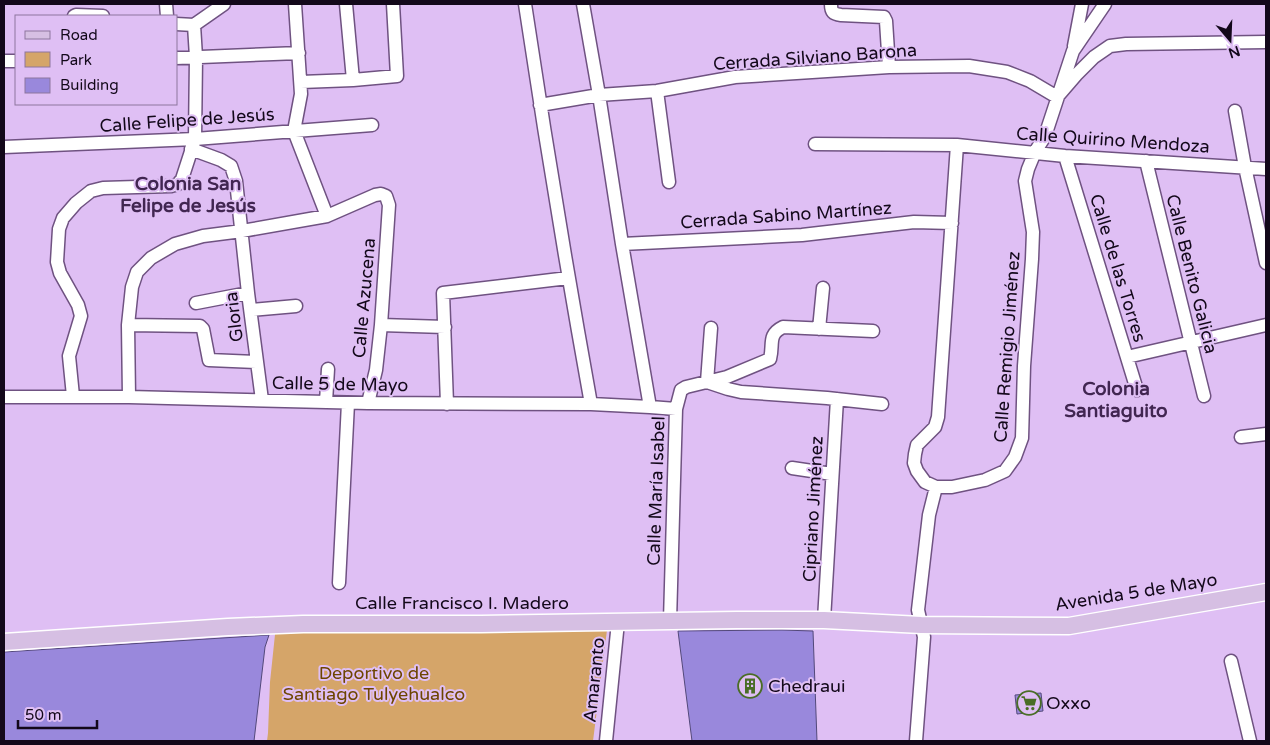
<svg xmlns="http://www.w3.org/2000/svg" width="1270" height="745" font-family="'Varela Round',sans-serif">
<style>
.green{fill:#d5a569}
.building{fill:#9988dc;stroke:#53497a}
.lines{fill:none;stroke-linecap:round;stroke-linejoin:round}
.minor-casing{stroke:#6f5281;stroke-width:15}
.major-casing{stroke:#fff;stroke-width:19}
.minor{stroke:#fff;stroke-width:12}
.major{stroke:#d6bfe3;stroke-width:16}
.labels{text-anchor:middle;stroke-width:4;stroke-linejoin:round;paint-order:stroke}
.street-label{font-size:18px;fill:#13081a;stroke:#dfbff4}
.park-label{font-size:18px;fill:#6d4500;stroke:#dfbff4}
.poi-label{font-size:18px;fill:#13081a;stroke:#dfbff4;text-anchor:start}
.neighbourhood-label{font-size:19px;font-weight:bold;fill:#412651;stroke:#dfbff4}
</style>
<rect width="100%" height="100%" fill="#dfbff4"/>
<path class="green" d="M 276,625 L 607,630 L 593,741 L 267,741 L 268,733 L 270,682 Z"/>
<path class="building" d="M 782,630 L 813,631 L 817,741 L 692,741 L 678,631 Z
M 269,635 L 265,647 L 254,741 L 4,741 L 4,652 Z
M 1041,693 L 1043,711 L 1017,714 L 1015,695 Z"/>
<g class="lines">
<g class="minor-casing">
<path id="minor" d="M 166,4 L 167,16
M 295,4 L 301,94 L 294,131 L 327,216
M 346,4 L 353,80
M 525,4 C 545,138 567,271 591,404
M 583,4 L 599,95 L 622,244 L 650,407
M 831,4 C 831,12 833,14 841,15 L 884,17 L 886,21 L 889,67
M 74,16 L 76,15 L 103,16
M 176,24 L 194,25
M 194,25 L 224,4
M 1074,46 L 1082,4
M 176,58 L 299,53
M 4,61 L 16,61
M 301,82 L 353,80 L 397,76 L 393,4
M 657,91 L 669,182
M 540,105 L 599,95 L 657,91 L 735,77 L 889,67 L 969,66 L 1007,72 L 1030,81 L 1057,97 L 1076,75 L 1094,57 L 1110,46 L 1126,44 L 1266,42
M 1235,111 L 1245,167 L 1266,263
M 815,144 L 957,145 L 1065,156 L 1266,169
M 957,145 L 938,417 L 935,427 L 917,445 L 915,454 L 914,463 L 917,471 L 925,482 L 936,487 L 952,487 L 985,480 L 1005,471 L 1015,457 L 1022,438 L 1024,366 L 1032,259 L 1033,232 L 1025,181 L 1028,169 L 1035,152 L 1045,136 L 1073,51 L 1105,4
M 4,147 L 195,139 L 372,125
M 191,149 L 221,160 L 231,166 L 236,181 L 248,293 L 262,400
M 1065,156 L 1137,390
M 1146,161 L 1204,396
M 622,244 L 802,235 L 914,222 L 952,223
M 196,303 L 248,293
M 251,310 L 296,306
M 128,325 L 200,326 L 203,329 L 209,360 L 256,362
M 381,325 L 445,327
M 819,329 L 823,288
M 1127,357 L 1266,325
M 707,382 L 728,389 L 741,392 L 827,398 L 882,404
M 707,382 L 711,328
M 73,396 L 69,356 L 81,316 L 78,305 L 60,273 L 57,262 L 59,229 L 63,218 L 76,203 L 91,191 L 103,188 L 171,186 L 178,184 L 182,179 L 195,139 L 196,57 L 194,25
M 4,397 L 129,397 L 368,403 L 591,404 L 650,407 L 676,409
M 129,397 L 128,325 L 132,287 L 137,272 L 151,258 L 175,244 L 203,236 L 242,231 L 327,216 L 375,195 L 381,194 L 386,196 L 389,205 L 381,325 L 376,370 L 368,403
M 326,402 L 328,369
M 447,404 L 443,293 L 568,278
M 1241,437 L 1266,434
M 792,468 L 832,474
M 339,583 L 348,403
M 824,620 L 837,399
M 670,621 L 676,409 L 681,390 L 686,387 L 727,377 L 770,359 C 774,344 767,335 783,327 L 873,331
M 1231,661 L 1250,741
M 606,741 L 618,622
M 916,741 L 924,637 L 918,610 L 929,515 L 936,487"/>
</g>
<g class="major-casing">
<path id="major" d="M 4,642 L 228,627 L 303,624 L 481,624 L 737,620 L 824,620 L 921,625 L 1069,626 L 1266,592"/>
</g>
<use href="#minor" class="minor"/>
<use href="#major" class="major"/>
</g>
<defs>
<g id="building-ring" transform="scale(1.25)"><circle r="9.5" fill="#dfbff4" stroke="#4a6d26" stroke-width="1.5"/><path d="M-4-6H4V6H1V3H-1V6H-4ZM-2.5-4.3h1.7v1.8h-1.7ZM.8-4.3h1.7v1.8H.8ZM-2.5-1h1.7V.8h-1.7ZM.8-1h1.7V.8H.8Z" fill="#4a6d26"/></g>
<g id="supermarket-ring" transform="scale(1.25)"><circle r="9.5" fill="#dfbff4" stroke="#4a6d26" stroke-width="1.5"/><path d="M-6-5.5h2.5l.6 2H6L4.5 2H-2.5L-4.4-4H-6ZM-1.5 3.2a1.3 1.3 0 1 0 .1 0ZM3 3.2a1.3 1.3 0 1 0 .1 0Z" fill="#4a6d26"/></g>
</defs>
<g fill-rule="evenodd">
<use href="#building-ring" x="750" y="686"/>
<use href="#supermarket-ring" x="1029" y="703"/>
</g>
<g class="labels">
<g class="street-label">
<text transform="translate(815 57) rotate(-4)" y="6">Cerrada Silviano Barona</text>
<text transform="translate(187 120) rotate(-4)" y="6">Calle Felipe de Jesús</text>
<text transform="translate(1113 140) rotate(4)" y="6">Calle Quirino Mendoza</text>
<text transform="translate(786 215) rotate(-4)" y="6">Cerrada Sabino Martínez</text>
<text transform="translate(1118 268) rotate(73)" y="6">Calle de las Torres</text>
<text transform="translate(1192 274) rotate(76)" y="6">Calle Benito Galicia</text>
<text transform="translate(364 298) rotate(-85)" y="6">Calle Azucena</text>
<text transform="translate(234 317) rotate(-97)" y="6">Gloria</text>
<text transform="translate(1007 347) rotate(-86)" y="6">Calle Remigio Jiménez</text>
<text transform="translate(340 384) rotate(1)" y="6">Calle 5 de Mayo</text>
<text transform="translate(656 491) rotate(-88)" y="6">Calle María Isabel</text>
<text transform="translate(813 509) rotate(-87)" y="6">Cipriano Jiménez</text>
<text transform="translate(1136 592) rotate(-9)" y="6">Avenida 5 de Mayo</text>
<text x="462" y="609">Calle Francisco I. Madero</text>
<text transform="translate(594 680) rotate(-84)" y="6">Amaranto</text>
</g>
<g class="park-label">
<text x="374" y="679">Deportivo de<tspan x="374" dy="21">Santiago Tulyehualco</tspan></text>
</g>
<g class="poi-label">
<text x="768" y="692">Chedraui</text>
<text x="1046" y="709">Oxxo</text>
</g>
<g class="neighbourhood-label">
<text x="188" y="190">Colonia San<tspan x="188" dy="22">Felipe de Jesús</tspan></text>
<text x="1116" y="395">Colonia<tspan x="1116" dy="22">Santiaguito</tspan></text>
</g>
</g>
<rect width="1270" height="745" fill="none" stroke="#13081a" stroke-width="10"/>
<rect x="15" y="15" width="162" height="90" fill="#dfbff4" stroke="#8d769d"/>
<rect x="25" y="31" width="25" height="8" fill="#d6bfe3" stroke="#8d769d"/>
<text x="60" y="40" font-size="15" fill="#13081a">Road</text>
<rect x="25" y="52" width="25" height="15" fill="#d5a569" stroke="#8d769d"/>
<text x="60" y="65" font-size="15" fill="#13081a">Park</text>
<rect x="25" y="78" width="25" height="15" fill="#9988dc" stroke="#8d769d"/>
<text x="60" y="90" font-size="15" fill="#13081a">Building</text>
<g transform="translate(1230 40) rotate(161)" stroke="#dfbff4" stroke-width="4" paint-order="stroke">
<path d="M0-4L9 19L0 12L-9 19Z" fill="#13081a"/>
<text y="-8" font-size="14" font-weight="bold" text-anchor="middle" fill="#13081a">N</text>
</g>
<path d="M18 720v8h79v-8" fill="none" stroke="#13081a" stroke-width="2.5"/>
<text x="25" y="720" font-size="15" fill="#13081a" stroke="#dfbff4" stroke-width="4" paint-order="stroke">50 m</text>
</svg>
